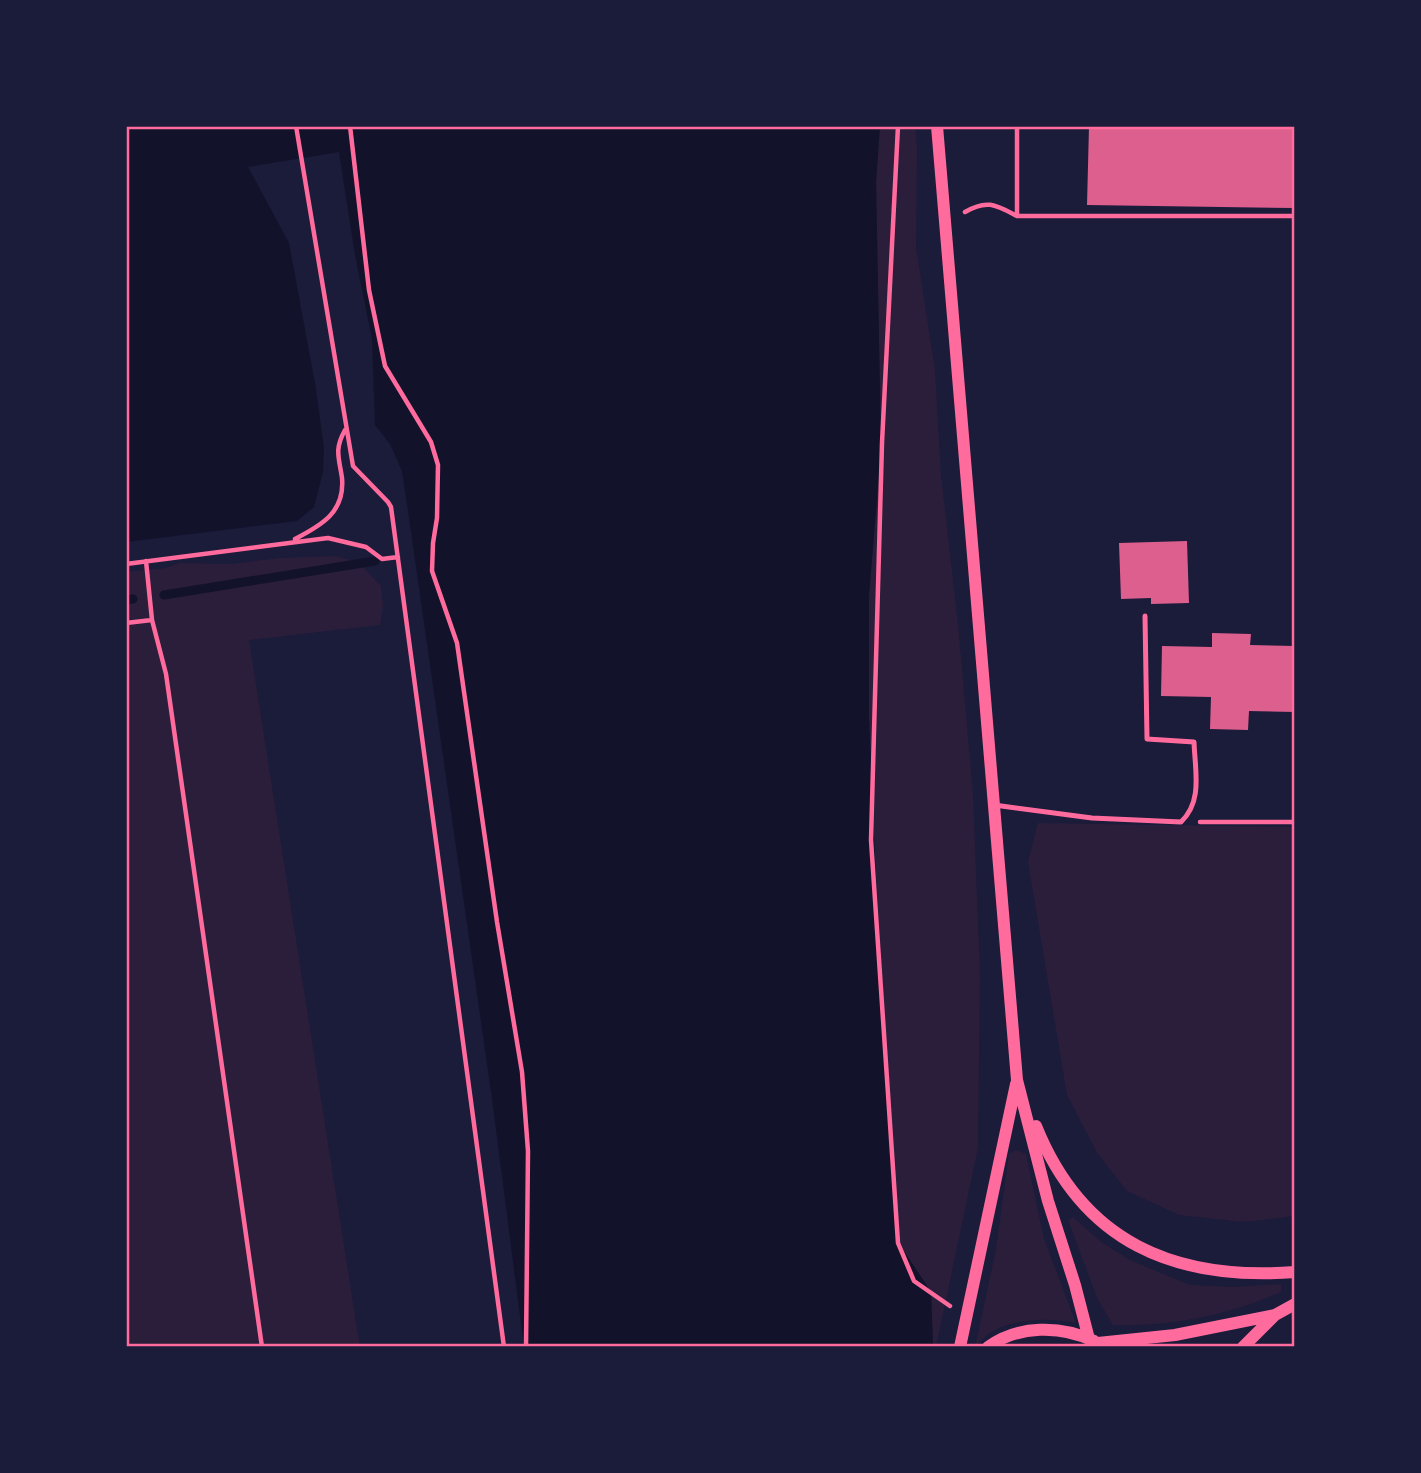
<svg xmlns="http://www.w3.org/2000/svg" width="1421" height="1473" font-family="Merriweather,serif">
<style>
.green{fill:#2a1e3b}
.water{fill:#12122b}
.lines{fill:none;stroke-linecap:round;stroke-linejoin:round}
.stream{stroke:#12122b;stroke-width:9}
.building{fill:#dd5f8e}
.path{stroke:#ff6b9d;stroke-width:4.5}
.service{stroke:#ff6b9d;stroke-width:5}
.tertiary{stroke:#ff6b9d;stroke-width:12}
.neatline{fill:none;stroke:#ff6b9d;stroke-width:2.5}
</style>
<rect width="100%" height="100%" fill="#1b1b3a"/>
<path class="green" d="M 880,126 L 915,126 L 917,148 L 916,247 L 935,370 L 941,475 L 958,624 L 973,793 L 980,974 L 978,1148 L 936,1347 L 933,1347 L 931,1292 L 898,1243 L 875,860 L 869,718 L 869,595 L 881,449 L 876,181 Z
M 335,556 L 358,562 L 381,586 L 383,606 L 380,625 L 249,640 L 360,1347 L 126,1347 L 126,572 L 166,568 L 179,563 L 231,564 L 279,558 Z
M 1038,823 L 1295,827 L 1295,1216 L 1243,1222 L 1179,1215 L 1127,1191 L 1097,1153 L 1067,1095 L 1028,862 Z
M 1016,1150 L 1026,1154 L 1044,1239 L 1076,1323 C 1050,1318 1022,1318 997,1329 C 989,1332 981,1341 975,1347 L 996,1249 L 1009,1154 Z
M 1073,1217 L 1101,1242 L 1130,1260 L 1190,1285 L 1235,1287 L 1281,1284 L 1281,1292 C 1227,1316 1171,1327 1113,1325 L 1098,1300 L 1068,1220 Z"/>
<path class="water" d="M 126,126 L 880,126 L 876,181 L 881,449 L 869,595 L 869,718 L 875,860 L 898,1242 L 931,1292 L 933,1347 L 524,1347 L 493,1106 L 407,504 L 402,471 L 390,444 L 375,425 L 372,339 L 355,255 L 339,152 L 248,167 L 289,243 L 316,389 L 324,449 L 323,472 L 314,507 L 297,521 L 126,542 Z"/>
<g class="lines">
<path class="stream" d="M 164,595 L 375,561
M 126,600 L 133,599"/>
</g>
<path class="building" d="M 1089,126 L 1295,126 L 1295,208 L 1087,205 Z
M 1187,541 L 1189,603 L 1151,604 L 1151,598 L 1121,599 L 1119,543 Z
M 1212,633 L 1251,634 L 1250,645 L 1295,646 L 1295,712 L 1249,711 L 1248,730 L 1210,729 L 1211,697 L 1161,696 L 1162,646 L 1212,647 Z"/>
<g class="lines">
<path class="path" d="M 296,126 L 353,466 L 388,502 L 391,507 L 504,1347
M 350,126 L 369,290 L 385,366 L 431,442 L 438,465 L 437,518 L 433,543 L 432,571 L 457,643 L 497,922 L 522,1072 L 528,1151 L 526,1347
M 898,126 L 882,443 L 871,840 L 898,1243 L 914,1281 L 950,1306
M 1017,126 L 1017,216
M 965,212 C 987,199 996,205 1017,216 L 1295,216
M 295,539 C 322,525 345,512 342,478 C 339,457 334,450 345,430
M 126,564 L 328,538 L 366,547 L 382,559 L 398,557
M 152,620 L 166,674 L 262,1347
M 126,623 L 152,620 L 146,561
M 1200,822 L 1295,822"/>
<path class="service" d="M 994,805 L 1092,818 L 1181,822 C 1203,801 1195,771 1194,742 L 1147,739 L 1145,616"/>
<path class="tertiary" d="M 937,126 L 1017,1080 L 1048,1201 L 1075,1285 L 1089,1339
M 1036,1126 C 1083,1243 1175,1281 1295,1272
M 1098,1343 L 1175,1335 L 1275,1315
M 960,1347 L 1016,1084
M 988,1347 C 1018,1325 1061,1325 1094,1341
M 1243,1347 L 1275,1315 L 1295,1304"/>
</g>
<rect width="1421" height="1473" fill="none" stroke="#1b1b3a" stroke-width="256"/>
<rect x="128" y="128" width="1165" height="1217" class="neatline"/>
</svg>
